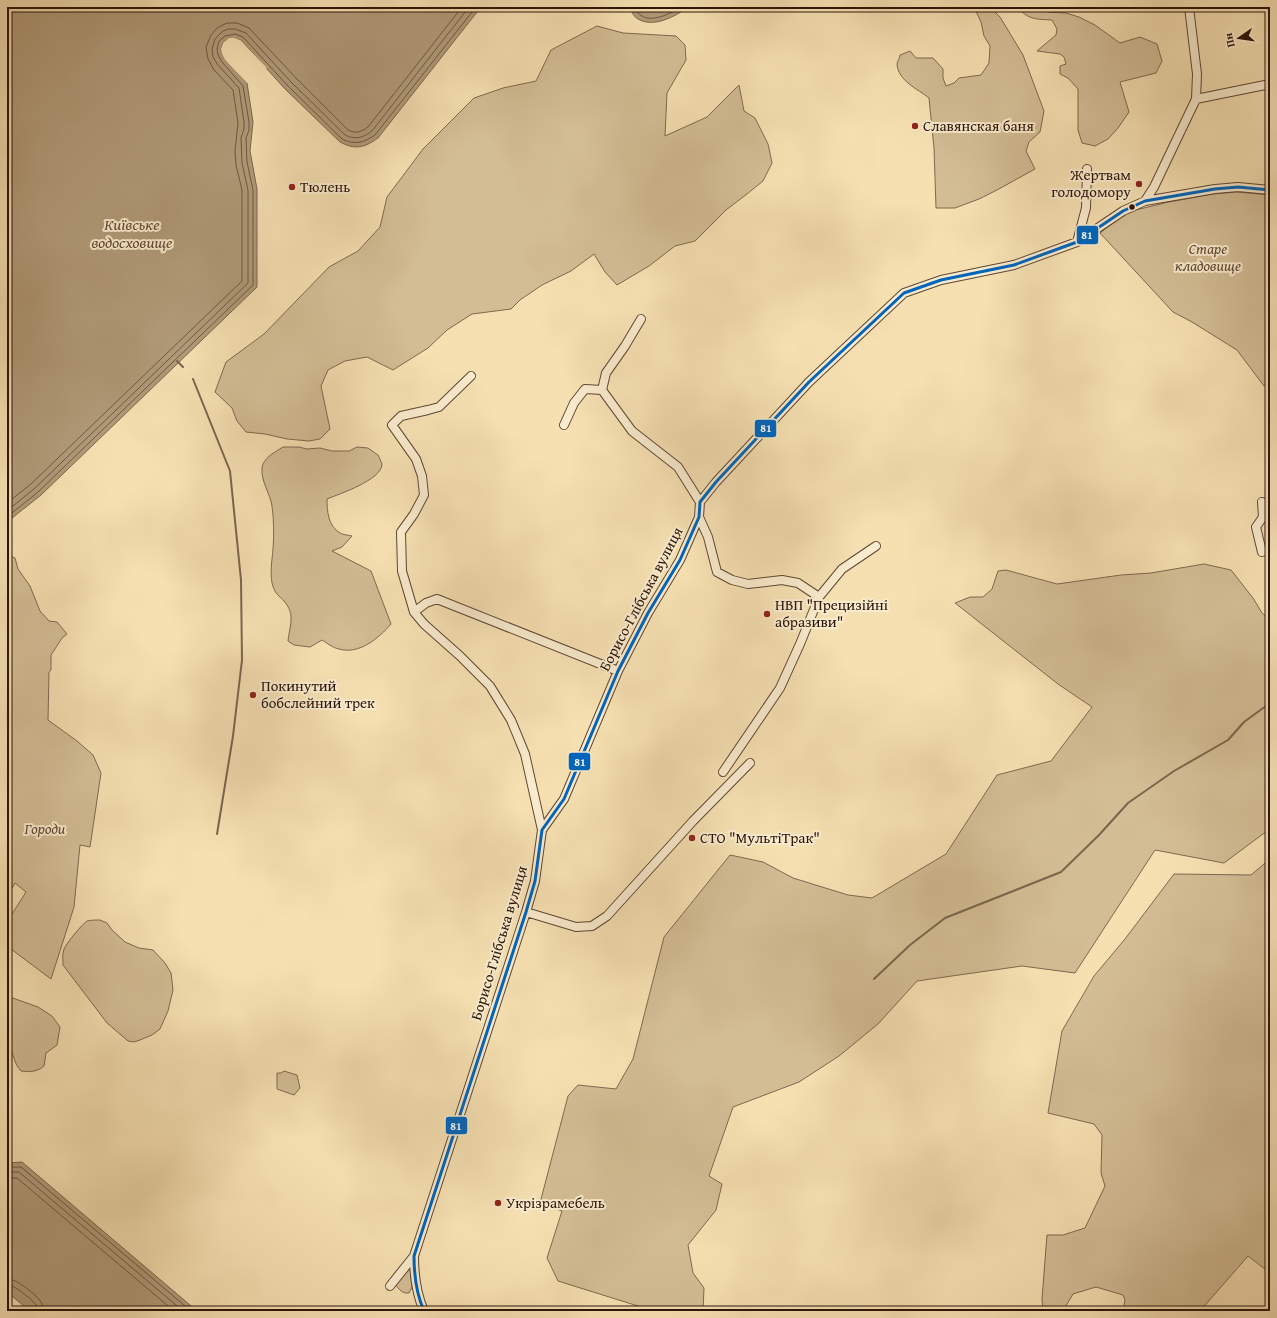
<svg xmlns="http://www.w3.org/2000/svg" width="1277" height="1318" font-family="'Gentium Book Plus',serif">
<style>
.green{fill:#d3bd95;stroke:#7f684f}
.water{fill:#b19b79;stroke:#7b654c}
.pier{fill:#f6e0b2}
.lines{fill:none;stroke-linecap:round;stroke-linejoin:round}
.shore{stroke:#6e5841;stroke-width:1}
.stream{stroke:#7b654c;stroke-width:2}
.minor-casing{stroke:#5e4733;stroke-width:10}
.minor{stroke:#f9ebcd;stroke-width:8}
.bus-1-casing{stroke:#f9ebcd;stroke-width:6}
.bus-1{stroke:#0065bd;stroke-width:3}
.poi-dot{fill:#8f2418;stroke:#f9ebcd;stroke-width:1.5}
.bus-dot{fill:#2b1409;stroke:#f9ebcd;stroke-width:1.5}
.labels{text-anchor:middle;stroke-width:4;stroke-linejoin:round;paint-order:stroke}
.poi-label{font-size:15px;fill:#2b1409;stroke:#f9ebcd;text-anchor:start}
.park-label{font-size:15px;font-style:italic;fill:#5d4733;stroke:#f9ebcd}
.street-label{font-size:15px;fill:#2b1409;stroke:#f9ebcd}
.water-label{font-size:16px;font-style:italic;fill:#614a36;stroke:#f9ebcd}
.line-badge{stroke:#f9ebcd;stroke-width:1.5}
.badge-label{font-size:11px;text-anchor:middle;font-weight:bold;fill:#fff}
</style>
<rect width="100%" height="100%" fill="#f6e0b2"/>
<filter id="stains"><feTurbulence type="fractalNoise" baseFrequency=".005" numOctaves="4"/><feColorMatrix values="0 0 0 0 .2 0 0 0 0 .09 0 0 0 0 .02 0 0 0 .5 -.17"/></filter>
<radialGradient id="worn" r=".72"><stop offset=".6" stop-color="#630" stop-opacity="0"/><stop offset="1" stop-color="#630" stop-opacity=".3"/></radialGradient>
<path class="green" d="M 974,7 L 990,7 L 1000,17 L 1023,55 L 1044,111 L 1040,132 L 1029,142 L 1026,151 L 1035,169 L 997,190 L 979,199 L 955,208 L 936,208 L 934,148 L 929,98 C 918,89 898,81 897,64 C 897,62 900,58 900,55 L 910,51 L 916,58 L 933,58 L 943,69 L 943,78 L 946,86 L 954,83 L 959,78 L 981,75 L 989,63 L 990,46 L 984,36 L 981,22 Z
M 1017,7 L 1041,7 L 1048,12 L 1066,13 L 1079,17 L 1095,25 L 1120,43 L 1140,37 L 1157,44 L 1162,61 L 1156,73 L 1120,82 L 1129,112 L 1118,128 L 1108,139 L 1095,146 L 1082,143 L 1078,130 L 1078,89 L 1068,78 L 1060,74 L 1060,66 L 1066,64 L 1064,57 L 1060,54 L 1037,51 L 1056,35 L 1057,29 L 1052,20 C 1035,19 1029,20 1017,7 Z
M 597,26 L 623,33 L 676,36 L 685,45 L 686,60 L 667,93 L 665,136 L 707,117 L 739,85 L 744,111 L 755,118 L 768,144 L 772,163 L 763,181 L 747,194 L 726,210 L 695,241 L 675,246 L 649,266 L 617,285 L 605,272 L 594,254 L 571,271 L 542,285 L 520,300 L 511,309 L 472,314 L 447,330 L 428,348 L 393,370 L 367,357 L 345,361 L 328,370 L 321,386 L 330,429 L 320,439 L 309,441 L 287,439 L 265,434 L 246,432 L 237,421 L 232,408 L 215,392 L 226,362 L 264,334 L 329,267 L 358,251 L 380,227 L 387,197 L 423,149 L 474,98 L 503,88 L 536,81 L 551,50 Z
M 1237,192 L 1270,195 L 1270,380 L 1264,386 L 1237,350 L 1192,322 L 1173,312 L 1100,233 L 1127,212 L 1169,202 L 1213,194 Z
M 283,447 L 299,447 L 307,449 L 320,448 L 332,451 L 349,451 L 357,447 L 368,448 L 378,455 C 379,457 381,461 382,464 C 382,480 339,494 327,499 C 327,511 328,526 340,533 C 343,535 349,535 352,536 L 342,547 L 332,551 L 371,571 L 391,624 C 379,638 359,655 339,649 C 333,648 327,643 322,640 L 310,647 L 294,645 L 288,641 C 289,629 295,616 287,605 C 281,596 275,596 272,583 C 270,571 272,561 273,549 C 274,536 274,520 272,506 C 270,493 261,482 262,468 C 263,458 275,452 283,447 Z
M 7,555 L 15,558 L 18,569 L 30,586 L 40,611 L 49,621 L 57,622 L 67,634 L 62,638 L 51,655 L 51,670 L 49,672 L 48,720 L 77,741 L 93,755 L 101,773 L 90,847 L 80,845 L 74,907 L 51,979 L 7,946 L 7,922 L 26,892 L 15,883 L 7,897 Z
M 1204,564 L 1231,570 L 1253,598 L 1262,613 L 1270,620 L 1270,833 L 1267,831 L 1224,863 L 1155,850 L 1075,973 L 1022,966 L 917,981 L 878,1024 L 839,1056 L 799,1082 L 733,1107 L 709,1176 L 722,1184 L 716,1210 L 688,1245 L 693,1273 L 704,1288 L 703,1311 L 654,1311 L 558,1281 L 547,1258 L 562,1211 L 540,1203 L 568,1096 L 578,1085 L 616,1089 L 633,1059 L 664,937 L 730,855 L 763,862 L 793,878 L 848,895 L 872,898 L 946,854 L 997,775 L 1051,761 L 1092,707 L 1058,684 L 955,603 L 970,597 L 983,597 L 992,589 L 998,571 L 1006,570 L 1057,584 L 1121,575 L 1151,573 Z
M 1270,859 L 1270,1273 L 1248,1256 L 1200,1311 L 1123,1311 L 1125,1300 L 1123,1295 L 1096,1287 L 1073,1294 L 1063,1311 L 1043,1311 L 1042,1299 L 1047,1235 L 1063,1235 L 1085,1228 L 1105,1186 L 1101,1173 L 1102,1135 L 1094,1124 L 1048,1113 L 1062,1031 L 1094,976 L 1125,939 L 1174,874 L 1251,875 Z
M 100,920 L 107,923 L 112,930 L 125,942 L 139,948 L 153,950 L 165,963 L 171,973 L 173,990 L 168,1011 L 160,1029 L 152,1035 L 140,1040 L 134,1042 L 128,1041 L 107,1023 L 63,965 C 63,960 62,954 64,949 C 66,944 82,924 87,921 C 91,920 96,920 100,920 Z
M 7,996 L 38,1007 L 52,1016 L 60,1027 L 57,1045 L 46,1053 L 44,1066 C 37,1072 30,1072 21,1071 C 12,1061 15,1053 7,1043 Z
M 284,1071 L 297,1075 L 300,1088 L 294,1095 L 277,1089 L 277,1073 L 281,1073 Z
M 410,1268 L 412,1287 L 409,1293 C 402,1294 399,1289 395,1284 Z"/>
<path class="water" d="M 7,7 L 481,7 L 378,138 C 364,148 355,150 340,142 L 285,89 L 241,40 L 229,38 L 223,43 L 221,49 L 222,54 L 225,60 L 247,83 L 253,122 L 250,151 L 257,189 L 257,287 L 41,495 L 7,522 Z
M 631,7 L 688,7 C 675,17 653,28 638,19 C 634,17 632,12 630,9 Z
M 22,1162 L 197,1311 L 30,1311 L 7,1292 L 7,1163 Z"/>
<path class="pier" d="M 229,38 L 234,38 L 240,40 L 267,68 L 265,69 L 239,42 L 234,40 L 227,41 L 223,49 L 224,54 L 227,59 L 249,82 L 247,83 L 225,60 L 222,54 L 221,49 L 223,43 Z"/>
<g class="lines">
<path class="shore" d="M 634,7 C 644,28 667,15 682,7
M 7,503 L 31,484 L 242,281 L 242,190 L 236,165 L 235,151 L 238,123 L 233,90 L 214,70 L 208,59 L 206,47 L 211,35 L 217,28 L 227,23 L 237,23 L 249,28 L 296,78 L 348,130 C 356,134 361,132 368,127 L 462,7
M 7,511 L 35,488 L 248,283 L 248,190 L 242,163 L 241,138 L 244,129 L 244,122 L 239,88 L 218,65 L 213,57 L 212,49 L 215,39 L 223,31 L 228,29 L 235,29 L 246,33 L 291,82 L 345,135 C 355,140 363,138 372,131 L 469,7
M 7,517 L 38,492 L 253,285 L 253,190 L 247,162 L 246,138 L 249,130 L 249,122 L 243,86 L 222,62 L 218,55 L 217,49 L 219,41 L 225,36 L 235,34 L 243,37 L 288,86 L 342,139 C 354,145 364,143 375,135 L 476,7
M 7,1167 L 21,1167 L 191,1311
M 7,1172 L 19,1172 L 183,1311
M 7,1178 L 17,1178 L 174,1311
M 7,1278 C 16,1279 36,1294 41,1302 C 43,1305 43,1308 44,1311
M 7,1284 C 14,1285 32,1299 36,1305 C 38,1307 37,1308 38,1311"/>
<path class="stream" d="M 177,361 L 183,367
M 193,379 L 230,471 L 241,580 L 242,660 L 233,736 L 217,834
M 874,979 L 910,945 L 945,918 L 1061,872 L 1099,835 L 1128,803 L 1174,771 L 1228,740 L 1244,722 L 1270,703"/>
<g class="minor-casing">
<path id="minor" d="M 1196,99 L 1270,84
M 1145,201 L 1154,187 L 1196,99 L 1197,74 L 1189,7
M 1077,242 L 1086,208 L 1087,169
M 641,319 L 625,346 L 606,373 L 602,390 L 632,431 L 678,467 L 700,502
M 471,376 L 439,407 L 428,410 L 401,416 L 392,425 L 416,459 L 422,476 L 424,495 L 414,514 L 401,532 L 402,571 L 414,612 L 424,624 L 460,656 L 490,686 L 511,720 L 525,754 L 542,830
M 564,425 L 574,403 L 585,389 L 602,390
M 1262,502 L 1263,517 L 1256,527 L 1262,552
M 699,517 L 708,537 L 717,572 L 732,580 L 748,584 L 782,580 L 798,583 L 819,597 L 800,644 L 780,688 L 723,772
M 819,597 L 842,569 L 876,546
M 414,612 L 426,603 L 437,599 L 618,671
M 526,912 L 576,927 L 592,926 L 607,916 L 693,821 L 750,763
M 390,1286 L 414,1256
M 424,1311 C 416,1293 414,1276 414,1256 L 526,912 L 535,881 L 542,830 L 564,799 L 618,671 L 648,613 L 680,560 L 699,517 L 700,502 L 716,482 L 809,382 L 904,293 L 941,280 L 1014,265 L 1077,242 L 1123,211 L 1145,201 L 1215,189 L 1238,187 L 1270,190"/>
</g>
<use href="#minor" class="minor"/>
<g class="bus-1-casing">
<path id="bus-1" d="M 424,1311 C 416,1293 414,1276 414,1256 L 526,912 L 535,881 L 542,830 L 564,799 L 618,671 L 648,613 L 680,560 L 699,517 L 700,502 L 716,482 L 809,382 L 904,293 L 941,280 L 1014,265 L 1077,242 L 1123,211 L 1145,201 L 1215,189 L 1238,187 L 1270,190"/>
</g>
<use href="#bus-1" class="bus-1"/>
</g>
<g class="poi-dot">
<circle cx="915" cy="126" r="4"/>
<circle cx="1139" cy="184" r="4"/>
<circle cx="292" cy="187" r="4"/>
<circle cx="767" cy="614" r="4"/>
<circle cx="253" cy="695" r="4"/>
<circle cx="692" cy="838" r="4"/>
<circle cx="498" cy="1203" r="4"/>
</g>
<circle class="bus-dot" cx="1132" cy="207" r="3.5"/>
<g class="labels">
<g class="poi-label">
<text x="923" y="131">Славянская баня</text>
<text x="1131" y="180" text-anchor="end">Жертвам<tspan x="1131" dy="17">голодомору</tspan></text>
<text x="300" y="192">Тюлень</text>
<text x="775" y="610">НВП "Прецизійні<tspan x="775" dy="17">абразиви"</tspan></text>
<text x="261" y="691">Покинутий<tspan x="261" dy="17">бобслейний трек</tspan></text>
<text x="700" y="843">СТО "МультіТрак"</text>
<text x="506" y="1208">Укрізрамебель</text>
</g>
<g class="park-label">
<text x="1208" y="254">Старе<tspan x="1208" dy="17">кладовище</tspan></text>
<text x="45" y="834">Городи</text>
</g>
<g class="street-label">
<text transform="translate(641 599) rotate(-62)" y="5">Борисо-Глібська вулиця</text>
<text transform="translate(499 943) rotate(-73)" y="5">Борисо-Глібська вулиця</text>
</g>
<g class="water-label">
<text x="132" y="230">Київське<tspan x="132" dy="18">водосховище</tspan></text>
</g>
</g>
<g class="line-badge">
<rect x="1076" y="225" width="23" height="20" rx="4" fill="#0065bd"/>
<rect x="754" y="419" width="23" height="19" rx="4" fill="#0065bd"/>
<rect x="568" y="752" width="23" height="19" rx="4" fill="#0065bd"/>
<rect x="445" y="1116" width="23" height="19" rx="4" fill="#0065bd"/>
</g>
<g class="badge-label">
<text x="1087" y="239">81</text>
<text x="766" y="432">81</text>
<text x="580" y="766">81</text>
<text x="456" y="1130">81</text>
</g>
<rect width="1277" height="1318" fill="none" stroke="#f6e0b2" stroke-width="24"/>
<rect x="8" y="8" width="1261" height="1302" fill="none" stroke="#2b1409" stroke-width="2"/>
<rect x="12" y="12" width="1253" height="1294" fill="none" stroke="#2b1409"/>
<g transform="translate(1239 38) rotate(257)" stroke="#f9ebcd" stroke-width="3" paint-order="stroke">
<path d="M0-3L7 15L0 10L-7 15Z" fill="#2b1409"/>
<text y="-6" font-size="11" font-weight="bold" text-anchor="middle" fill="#2b1409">Пн</text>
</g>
<rect width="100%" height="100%" filter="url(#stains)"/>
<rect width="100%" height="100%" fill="url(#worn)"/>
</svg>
